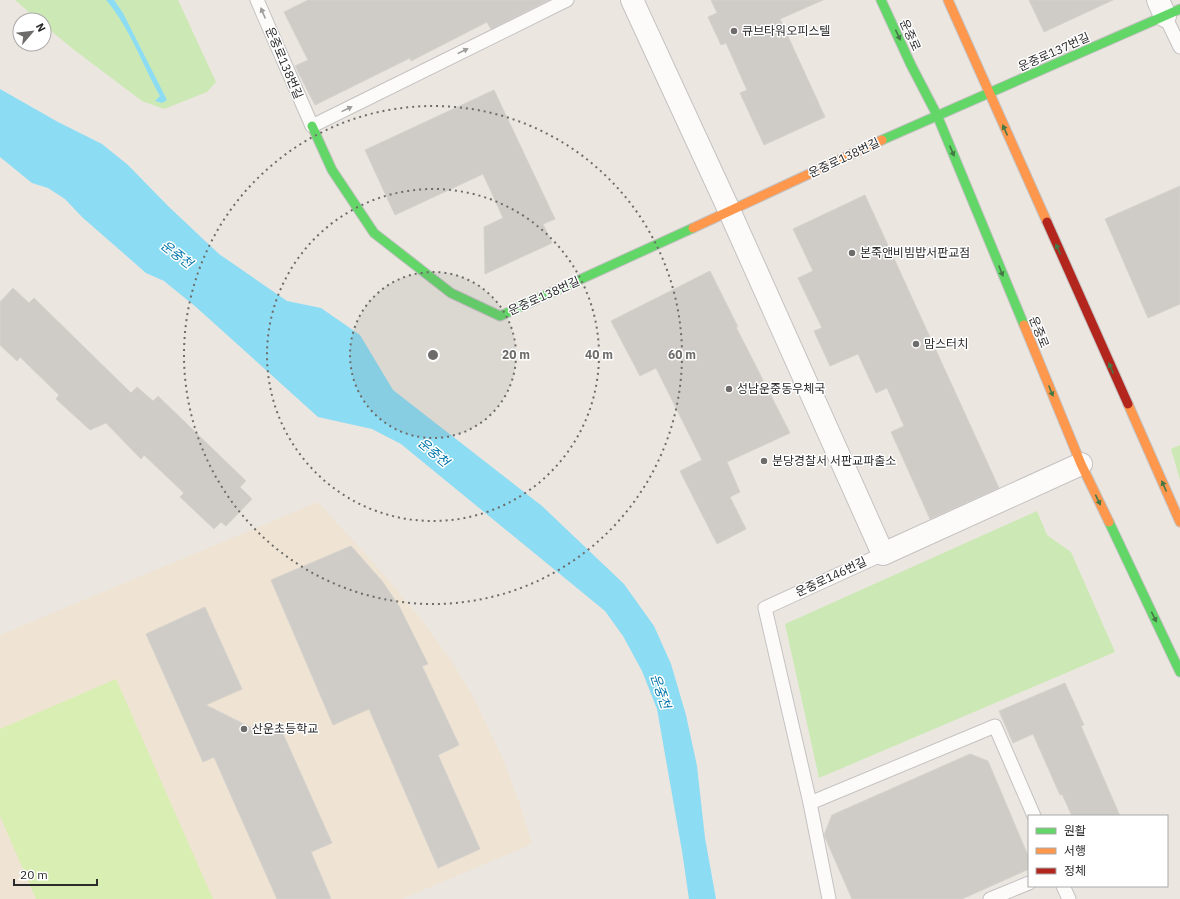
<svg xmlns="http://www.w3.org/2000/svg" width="1180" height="899" font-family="'IBM Plex Sans','Noto Sans KR',sans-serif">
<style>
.education{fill:#efe4d3}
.green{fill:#cce9b5}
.pitch{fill:#d9eeb2}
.water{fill:#8cdcf4}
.building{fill:#cfccc7;stroke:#d5d1cc}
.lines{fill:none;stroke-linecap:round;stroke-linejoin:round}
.lane-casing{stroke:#c4c2c2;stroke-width:15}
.street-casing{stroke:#c4c2c2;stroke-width:24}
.fast-casing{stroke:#c4c2c2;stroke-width:11}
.slow-casing{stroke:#c4c2c2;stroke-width:11}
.jam-casing{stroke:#c4c2c2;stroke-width:11}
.lane{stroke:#fcfbfa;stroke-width:13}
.street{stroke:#fcfbfa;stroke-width:22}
.fast{stroke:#63d668;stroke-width:9}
.slow{stroke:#ff974d;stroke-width:9}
.jam{stroke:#b3261e;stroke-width:9}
.oneway{fill:#9e9d9d}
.oneway2{fill:#447846}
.ring{fill:none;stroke:#6e6c6a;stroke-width:2;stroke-dasharray:2 4}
.poi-dot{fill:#6e6c6a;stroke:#fff;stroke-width:1.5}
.labels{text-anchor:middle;stroke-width:3;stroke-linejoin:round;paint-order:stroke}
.poi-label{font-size:12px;fill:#2b2b2b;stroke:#fff;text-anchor:start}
.street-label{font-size:12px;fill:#2b2b2b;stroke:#fff}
.water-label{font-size:13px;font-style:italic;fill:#0075aa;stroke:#fff}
.centre{fill:#6e6c6a;stroke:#fff;stroke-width:2}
.ring-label{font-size:12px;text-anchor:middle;font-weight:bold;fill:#6e6c6a;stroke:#fff;stroke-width:3;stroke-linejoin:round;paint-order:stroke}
</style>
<rect width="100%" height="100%" fill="#ebe6e0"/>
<path class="education" d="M 318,502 L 386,577 L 420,618 L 451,660 L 475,700 L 503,759 L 520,804 L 532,844 L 402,899 L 0,899 L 0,635 Z"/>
<path class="green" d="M 15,0 L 178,0 L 216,82 L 207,92 L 164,109 L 142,101 L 73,49 L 44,25 L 44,20 L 38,20 Z
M 1180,445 L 1180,480 L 1171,449 Z
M 1037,511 L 1047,535 L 1071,552 L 1115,652 L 819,778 L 785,624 Z"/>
<path class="pitch" d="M 116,679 L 213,899 L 36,899 L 0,816 L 0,729 Z"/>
<path class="water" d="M 106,0 L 114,0 L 123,13 L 167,100 L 162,103 L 155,101 L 160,96 C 142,64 130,28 106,0 Z
M 0,89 L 58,122 L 102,144 L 128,165 L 168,206 L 219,254 L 287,301 L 321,308 L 360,335 L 393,390 L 542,506 L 624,584 L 654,626 L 671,664 L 686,715 L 697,766 L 705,838 L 716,899 L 689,899 L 682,851 L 657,709 L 642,671 L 623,636 L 605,611 L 401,444 L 372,429 L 318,417 L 196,307 L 164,281 L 146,273 L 82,217 L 65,199 L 48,188 L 32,183 L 0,157 Z"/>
<path class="building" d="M 308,0 L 549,0 L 491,29 L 487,22 L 411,61 L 410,58 L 315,105 L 295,66 L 308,60 L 284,12 Z
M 711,0 L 823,0 L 780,19 L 825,117 L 764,145 L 740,93 L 747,90 L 726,43 L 721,45 L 708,17 L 717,13 Z
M 1029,0 L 1113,0 L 1044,32 Z
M 494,90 L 555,219 L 543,224 L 552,243 L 485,274 L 484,227 L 503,218 L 483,174 L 395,215 L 365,150 Z
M 1180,186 L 1180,304 L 1148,318 L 1105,219 Z
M 865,195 L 999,488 L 930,519 L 891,432 L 904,426 L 887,388 L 876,393 L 858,354 L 830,366 L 814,331 L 822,328 L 798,278 L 813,271 L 793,229 Z
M 710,271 L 738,327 L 736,327 L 790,433 L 727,462 L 740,492 L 730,497 L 746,529 L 717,544 L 680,471 L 702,460 L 656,368 L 640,376 L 611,321 Z
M 13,288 L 29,303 L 34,298 L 131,393 L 137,387 L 153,401 L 158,396 L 246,481 L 240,487 L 252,499 L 226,526 L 221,522 L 214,529 L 180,497 L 184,493 L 144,455 L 141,459 L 106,423 L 90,430 L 56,399 L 59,395 L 20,357 L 17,361 L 0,345 L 0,302 Z
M 351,546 L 382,581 L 399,606 L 428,664 L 422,666 L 459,745 L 438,755 L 480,849 L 438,868 L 369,709 L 333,725 L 271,580 Z
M 205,607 L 242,689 L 206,705 L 264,734 L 280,727 L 332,843 L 311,852 L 331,899 L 277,899 L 214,757 L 203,762 L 146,634 Z
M 1065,683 L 1084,725 L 1081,726 L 1120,816 L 1072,816 L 1062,794 L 1060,795 L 1033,734 L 1013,743 L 999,711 Z
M 970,754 L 988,761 L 1029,858 L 1029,869 L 962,899 L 852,899 L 824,835 L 832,815 Z"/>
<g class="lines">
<g class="lane-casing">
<path id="lane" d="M 257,0 L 312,126 L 567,0
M 1165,16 L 1180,47
M 810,803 L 995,726 L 1034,816
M 1063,886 L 1069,899
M 829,899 L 810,803 L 765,608 L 883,554
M 990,899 L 1029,883"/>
</g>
<g class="street-casing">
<path id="street" d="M 632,0 L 729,210 L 883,554 L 1081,464
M 1158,0 L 1165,16"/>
</g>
<g class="fast-casing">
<path id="fast" d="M 881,0 L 911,65 L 937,115 L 1024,325
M 312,126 L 332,170 L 374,233 L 451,293 L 500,316 L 693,228
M 882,140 L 1180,9
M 1109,522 L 1180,672"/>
</g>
<g class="slow-casing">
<path id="slow" d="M 948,0 L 1047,222
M 693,228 L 882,140
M 1024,325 L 1081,464 L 1109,522
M 1128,404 L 1180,522"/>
</g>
<g class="jam-casing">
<path id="jam" d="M 1047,222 L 1128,404"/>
</g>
<use href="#lane" class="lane"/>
<use href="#street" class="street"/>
<use href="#fast" class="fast"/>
<use href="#slow" class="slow"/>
<use href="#jam" class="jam"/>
</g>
<defs><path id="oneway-solid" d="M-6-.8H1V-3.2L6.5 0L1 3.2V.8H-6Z"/></defs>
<g class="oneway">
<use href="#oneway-solid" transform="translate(263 13) rotate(-113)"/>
<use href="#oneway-solid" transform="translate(463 51) rotate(-26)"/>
<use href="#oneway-solid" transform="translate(347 109) rotate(-26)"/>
</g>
<g class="oneway2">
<use href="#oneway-solid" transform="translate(898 35) rotate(65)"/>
<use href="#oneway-solid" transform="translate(1005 130) rotate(-114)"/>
<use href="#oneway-solid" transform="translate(952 151) rotate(67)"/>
<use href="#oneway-solid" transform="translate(1058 249) rotate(-114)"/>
<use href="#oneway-solid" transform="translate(1001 271) rotate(68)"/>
<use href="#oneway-solid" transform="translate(1111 368) rotate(-114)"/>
<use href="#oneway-solid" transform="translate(1051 391) rotate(68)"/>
<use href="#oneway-solid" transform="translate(1164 486) rotate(-114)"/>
<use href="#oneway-solid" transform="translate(1098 500) rotate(64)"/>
<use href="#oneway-solid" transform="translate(1154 617) rotate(64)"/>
</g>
<circle cx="433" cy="355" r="83" fill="#6e6c6a" fill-opacity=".12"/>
<g class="ring">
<circle cx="433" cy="355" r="83"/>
<circle cx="433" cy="355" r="166"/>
<circle cx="433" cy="355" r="249"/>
</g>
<g class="poi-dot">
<circle cx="734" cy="31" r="4"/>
<circle cx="852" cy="253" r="4"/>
<circle cx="916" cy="344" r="4"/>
<circle cx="729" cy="389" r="4"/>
<circle cx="764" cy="461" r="4"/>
<circle cx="244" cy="729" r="4"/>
</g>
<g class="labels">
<g class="poi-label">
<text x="742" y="35">큐브타워오피스텔</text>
<text x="860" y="257">본죽앤비빔밥서판교점</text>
<text x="924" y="348">맘스터치</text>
<text x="737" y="393">성남운중동우체국</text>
<text x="772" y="465">분당경찰서 서판교파출소</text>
<text x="252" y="733">산운초등학교</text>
</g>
<g class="street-label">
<text transform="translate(910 35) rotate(65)" y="4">운중로</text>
<text transform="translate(1054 52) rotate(-24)" y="4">운중로137번길</text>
<text transform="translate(284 63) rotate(67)" y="4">운중로138번길</text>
<text transform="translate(844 158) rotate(-25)" y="4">운중로138번길</text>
<text transform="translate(544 296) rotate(-24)" y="4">운중로138번길</text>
<text transform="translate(1039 332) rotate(68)" y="4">운중로</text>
<text transform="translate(831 577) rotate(-25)" y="4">운중로146번길</text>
</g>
<g class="water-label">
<text transform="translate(177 254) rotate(38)" y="5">운중천</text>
<text transform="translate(434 452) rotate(40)" y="5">운중천</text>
<text transform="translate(661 691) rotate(71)" y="5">운중천</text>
</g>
</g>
<circle cx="433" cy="355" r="6" class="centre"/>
<g class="ring-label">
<text x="516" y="359">20 m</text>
<text x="599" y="359">40 m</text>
<text x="682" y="359">60 m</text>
</g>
<rect x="1028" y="815" width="140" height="72" fill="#ffffff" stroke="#aaaaaa"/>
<rect x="1036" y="828" width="20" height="6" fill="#63d668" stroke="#aaaaaa"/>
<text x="1064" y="835" font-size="12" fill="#2b2b2b">원활</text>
<rect x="1036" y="848" width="20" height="6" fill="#ff974d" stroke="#aaaaaa"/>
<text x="1064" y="855" font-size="12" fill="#2b2b2b">서행</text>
<rect x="1036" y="868" width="20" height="6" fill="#b3261e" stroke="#aaaaaa"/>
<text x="1064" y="875" font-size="12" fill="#2b2b2b">정체</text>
<g transform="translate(32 32) rotate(62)"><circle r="19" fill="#ffffff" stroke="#aaaaaa"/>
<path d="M0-3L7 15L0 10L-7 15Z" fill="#6e6c6a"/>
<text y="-6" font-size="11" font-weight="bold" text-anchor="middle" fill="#2b2b2b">N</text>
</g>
<path d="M14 879v6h83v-6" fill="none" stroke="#2b2b2b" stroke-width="2"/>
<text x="20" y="879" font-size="12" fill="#2b2b2b" stroke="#ffffff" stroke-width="3" paint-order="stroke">20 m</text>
</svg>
